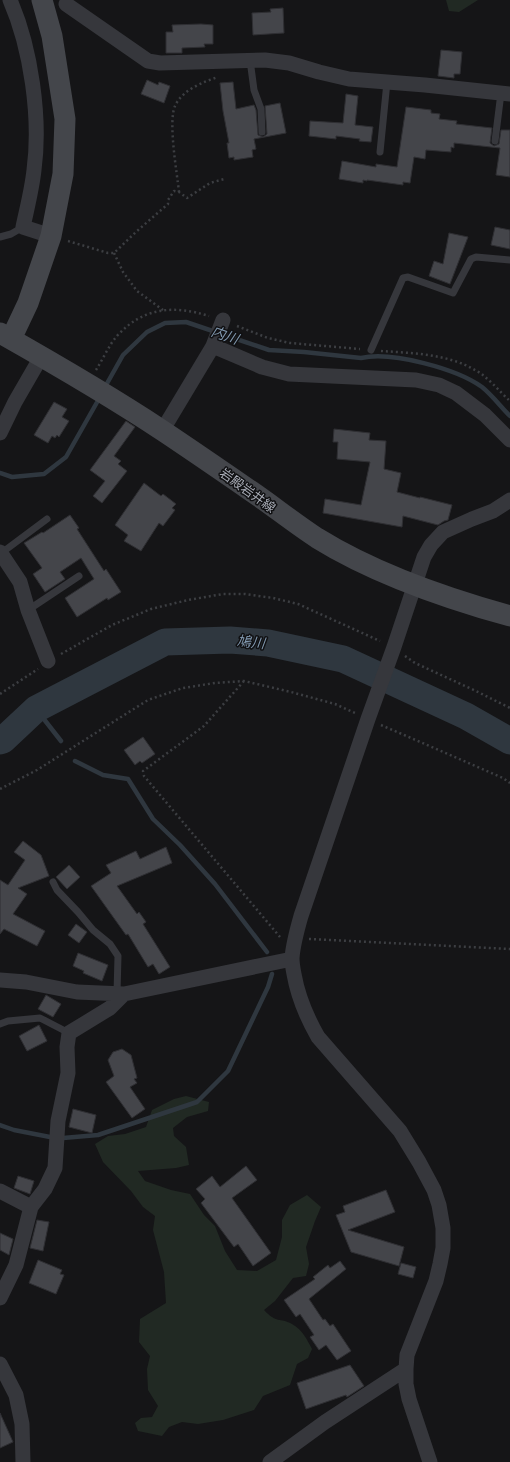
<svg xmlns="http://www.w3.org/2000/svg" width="510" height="1462" font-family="Cabin,'Noto Sans JP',sans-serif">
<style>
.green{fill:#212923}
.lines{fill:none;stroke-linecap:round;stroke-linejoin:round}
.stream{stroke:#2f373f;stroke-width:4.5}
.river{stroke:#2f373f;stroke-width:27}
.building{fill:#44454a;stroke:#2f2f33}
.path{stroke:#3c3e42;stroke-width:2.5;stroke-dasharray:2 3;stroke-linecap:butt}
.lane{stroke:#36373c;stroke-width:7}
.street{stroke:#36373c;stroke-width:15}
.secondary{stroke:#44464b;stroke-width:21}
.labels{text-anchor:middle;stroke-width:3;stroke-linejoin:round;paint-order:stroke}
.street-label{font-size:13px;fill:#a8acb6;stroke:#101012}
.water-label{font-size:14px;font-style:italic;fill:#8198af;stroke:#101012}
</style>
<rect width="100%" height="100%" fill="#151517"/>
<path class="green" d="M 446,0 L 478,0 L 459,12 L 449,11 Z
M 186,1096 L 209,1102 L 208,1111 L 187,1117 L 173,1128 L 174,1136 L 186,1147 L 189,1165 L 176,1168 L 138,1171 L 145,1181 L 171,1190 L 190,1194 L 204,1215 L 215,1226 L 225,1251 L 237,1270 L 257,1271 L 276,1260 L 282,1237 L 282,1220 L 290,1205 L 307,1195 L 321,1207 L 315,1221 L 306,1247 L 309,1264 L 306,1276 L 293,1278 L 275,1301 L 264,1310 C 277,1324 279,1317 292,1324 C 303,1330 307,1340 312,1349 L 308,1358 L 297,1364 L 290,1385 L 263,1396 L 254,1410 L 223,1420 L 198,1424 L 182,1422 L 169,1427 L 162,1436 L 138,1431 L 135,1423 L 141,1418 L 152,1417 L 158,1406 L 148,1390 L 147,1369 L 150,1356 L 139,1342 L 140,1319 L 166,1303 L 164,1272 L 153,1230 L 155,1216 L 143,1207 L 131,1191 L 103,1162 L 95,1144 L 108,1136 L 125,1134 L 146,1127 L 152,1110 L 174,1099 Z"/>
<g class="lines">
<path class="stream" d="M 105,387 L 123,355 L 147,332 L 165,323 L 186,322 L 269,350 L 304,352 L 361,358 C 392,351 457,369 482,387 C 492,395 501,407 510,416
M 0,473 L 12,477 L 44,474 L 66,457 L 100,397
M 36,709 L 61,741
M 75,761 L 103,775 L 128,779 L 153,819 L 180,845 L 215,884 L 267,952
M 0,1125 L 14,1130 L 50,1137
M 63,1138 L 98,1135 L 197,1102 L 228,1071 L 268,987 L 272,974"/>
<path class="river" d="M 0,741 L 3,740 L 36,709 L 165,642 L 230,640 L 268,643 L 343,659 L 466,716 L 510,741"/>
</g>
<path class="building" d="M 283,8 L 284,33 L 253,35 L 252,13 L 271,12 L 270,9 Z
M 201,24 L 213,25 L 213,44 L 204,44 L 205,47 L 182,48 L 182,53 L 166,53 L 166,32 L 173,32 L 172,25 Z
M 441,50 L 462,52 L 460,74 L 454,74 L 454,78 L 438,76 Z
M 147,80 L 158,85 L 159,82 L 170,86 L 164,103 L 141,94 Z
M 233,82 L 236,109 L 254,105 L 256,110 L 258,135 L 263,137 L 267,134 L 265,106 L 280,103 L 286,133 L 254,139 L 256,149 L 252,150 L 253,157 L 234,160 L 234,157 L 229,158 L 227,143 L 229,143 L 223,111 L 220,83 Z
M 346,94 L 358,96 L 355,125 L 373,127 L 371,142 L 359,141 L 360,139 L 336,136 L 336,139 L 309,136 L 310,121 L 343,123 Z
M 406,107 L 431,110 L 431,113 L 440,114 L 439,119 L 457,121 L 456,124 L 492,128 L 490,143 L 494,146 L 499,144 L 501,130 L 510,130 L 510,177 L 496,175 L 500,148 L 454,143 L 454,148 L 451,147 L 451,152 L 426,150 L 425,159 L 414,157 L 410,183 L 403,182 L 403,185 L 367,180 L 367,181 L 363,180 L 363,183 L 339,179 L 342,161 L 376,167 L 376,164 L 397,167 Z
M 495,227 L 510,230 L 510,249 L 491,245 Z
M 449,233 L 468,237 L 450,284 L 429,276 L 434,261 L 443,264 Z
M 54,402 L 67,409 L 62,417 L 69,421 L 59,437 L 57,435 L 55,438 L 52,436 L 48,443 L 34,435 Z
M 126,421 L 135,427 L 114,456 L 121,461 L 118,464 L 127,471 L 102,503 L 93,496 L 105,481 L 90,470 Z
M 334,429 L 370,433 L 369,440 L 386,441 L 384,469 L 401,473 L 397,492 L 420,498 L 420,497 L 452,505 L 448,520 L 444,521 L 438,525 L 403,516 L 402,527 L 323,513 L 325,499 L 361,505 L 370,462 L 337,459 L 338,442 L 333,442 Z
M 144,483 L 161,496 L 163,494 L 176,504 L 172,508 L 175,510 L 163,526 L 159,523 L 141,551 L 124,541 L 128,535 L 115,525 Z
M 70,515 L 79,528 L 77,529 L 104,571 L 106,569 L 121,592 L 108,600 L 107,598 L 77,617 L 65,598 L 94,579 L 81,558 L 60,572 L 65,579 L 45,592 L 33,574 L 42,568 L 24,543 L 42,532 L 43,533 Z
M 143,737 L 155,754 L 142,763 L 140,761 L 135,765 L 124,750 Z
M 23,841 L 41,855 L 49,876 L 18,888 L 27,894 L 13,914 L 45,931 L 37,946 L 4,929 L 0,934 L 0,880 L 8,885 L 25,860 L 14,852 Z
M 166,847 L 172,863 L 117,886 L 137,914 L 139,912 L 146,922 L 143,924 L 170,967 L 159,974 L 153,964 L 148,967 L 128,934 L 126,935 L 91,886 L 111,873 L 106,865 L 136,851 L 140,859 Z
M 69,865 L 80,877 L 67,889 L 56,877 Z
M 76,924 L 87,932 L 79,943 L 68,935 Z
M 78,953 L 108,965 L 102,981 L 83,973 L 84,971 L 73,966 Z
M 46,995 L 61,1004 L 53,1017 L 38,1009 Z
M 39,1025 L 47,1041 L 27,1051 L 19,1036 Z
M 122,1049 L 131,1055 L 137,1078 L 134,1079 L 137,1083 L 130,1087 L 145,1109 L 132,1118 L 106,1082 L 114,1076 L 108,1060 L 113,1052 Z
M 73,1109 L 96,1115 L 92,1133 L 69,1127 Z
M 246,1166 L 257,1180 L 232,1198 L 271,1253 L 253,1266 L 238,1244 L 234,1247 L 201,1203 L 205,1199 L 196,1189 L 212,1176 L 220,1187 Z
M 18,1176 L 34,1181 L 30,1194 L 14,1188 Z
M 386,1190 L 395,1212 L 348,1230 L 404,1247 L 399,1266 L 351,1252 L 336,1215 L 345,1212 L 343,1206 Z
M 37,1220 L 49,1222 L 43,1251 L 30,1248 Z
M 0,1233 L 13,1239 L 9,1255 L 0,1250 Z
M 38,1260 L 62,1270 L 60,1274 L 64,1275 L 56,1294 L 29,1283 Z
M 340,1261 L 346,1269 L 309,1299 L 323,1320 L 325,1319 L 330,1326 L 333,1324 L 351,1351 L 337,1360 L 326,1345 L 319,1350 L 310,1337 L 314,1335 L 300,1314 L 296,1317 L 284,1300 L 315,1279 L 313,1277 L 328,1265 L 330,1268 Z
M 401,1263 L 416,1267 L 413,1278 L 398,1274 Z
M 350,1365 L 364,1386 L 347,1397 L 346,1395 L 306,1409 L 297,1383 Z
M 0,1413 L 13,1442 L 0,1448 Z"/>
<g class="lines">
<path class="path" d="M 179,192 C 177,173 168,122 175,106 C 182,90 203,82 218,77
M 68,241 L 108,253 L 114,253 L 137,231 L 168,204 L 168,200 L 174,191 L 179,192 L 187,198 L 210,183 L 224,179
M 114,253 L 123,272 L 137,291 L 163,310
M 237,326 L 268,338 L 290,343 L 360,349
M 381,351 C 412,353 448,354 475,370 C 487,376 500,392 510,401
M 96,370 C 103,359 109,345 117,336 C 143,307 174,305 209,316
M 61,654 L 112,625 L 151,609 L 188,600 L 223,594 L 245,594 L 273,598 L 298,604 L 380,641
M 405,656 L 415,663 L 476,691 L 510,708
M 244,681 L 204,726 L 143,771 L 144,776 L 280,937
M 0,694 L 38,669
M 381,725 L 503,778 L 510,783
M 0,789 L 37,770 L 148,700 L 183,688 L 215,683 L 244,681 L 291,692 L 335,704 L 355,713
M 309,939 L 510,949"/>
<path class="lane" d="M 250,60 L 254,90 L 261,109 L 262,132
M 495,141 L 501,93
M 380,152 L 387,82
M 0,237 L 11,234 L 23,227
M 371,350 L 403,278 L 408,277 L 453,293 L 471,259 L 476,257 L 510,260
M 0,554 L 47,519
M 28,610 L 79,576
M 53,882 L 57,890 L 78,912 L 93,930 L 110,944 L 118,956 L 117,993
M 0,1024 L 8,1021 L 40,1018 L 69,1033"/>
<path class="street" d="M 10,0 C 31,48 41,118 34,170 C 32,189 27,208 23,227 L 51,236
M 66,4 L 148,61 L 160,63 L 265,60 L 289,63 L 319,72 L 349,79 L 425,85 L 510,94
M 213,346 L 223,320
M 162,431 L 213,346 L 262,367 L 289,374 L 416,380 L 439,385 L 456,393 L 485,415 L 510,440
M 0,433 L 15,402 L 41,357
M 0,552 L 20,582 L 28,610 L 48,661
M 0,980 L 26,982 L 77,992 L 124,994 L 292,959
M 0,1191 L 31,1207
M 0,1298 L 16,1265 L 31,1207 L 45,1189 L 55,1168 L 58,1121 L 68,1073 L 67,1047 L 69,1033 L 110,1008 L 124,994
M 0,1364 L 16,1395 L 22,1424 L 23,1462
M 270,1462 L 325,1422 L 406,1369
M 430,1462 L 409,1399 L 406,1384 L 406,1369 L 407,1355 L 436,1281 L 440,1264 L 443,1248 L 443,1228 L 439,1205 L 434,1190 L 419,1162 L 400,1131 L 318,1037 C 306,1016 298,997 294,974 C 293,969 292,963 292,958 C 293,944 297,930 301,916 L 368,719 L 394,647 L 424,557 L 431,545 L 443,532 L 472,519 L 493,511 L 510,500"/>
<path class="secondary" d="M 0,333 C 55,364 110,396 163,431 C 193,451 222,471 251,491 C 273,506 294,523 317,538 C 375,574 445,598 510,616
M 11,339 L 28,303 L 51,236 L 63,174 L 65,119 L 52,36 L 42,0"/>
</g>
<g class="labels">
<g class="street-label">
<text transform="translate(248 490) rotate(36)" y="5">岩殿岩井線</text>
</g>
<g class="water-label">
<text transform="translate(225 335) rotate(19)" y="5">内川</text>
<text transform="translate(251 642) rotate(6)" y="5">鳩川</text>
</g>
</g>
</svg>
